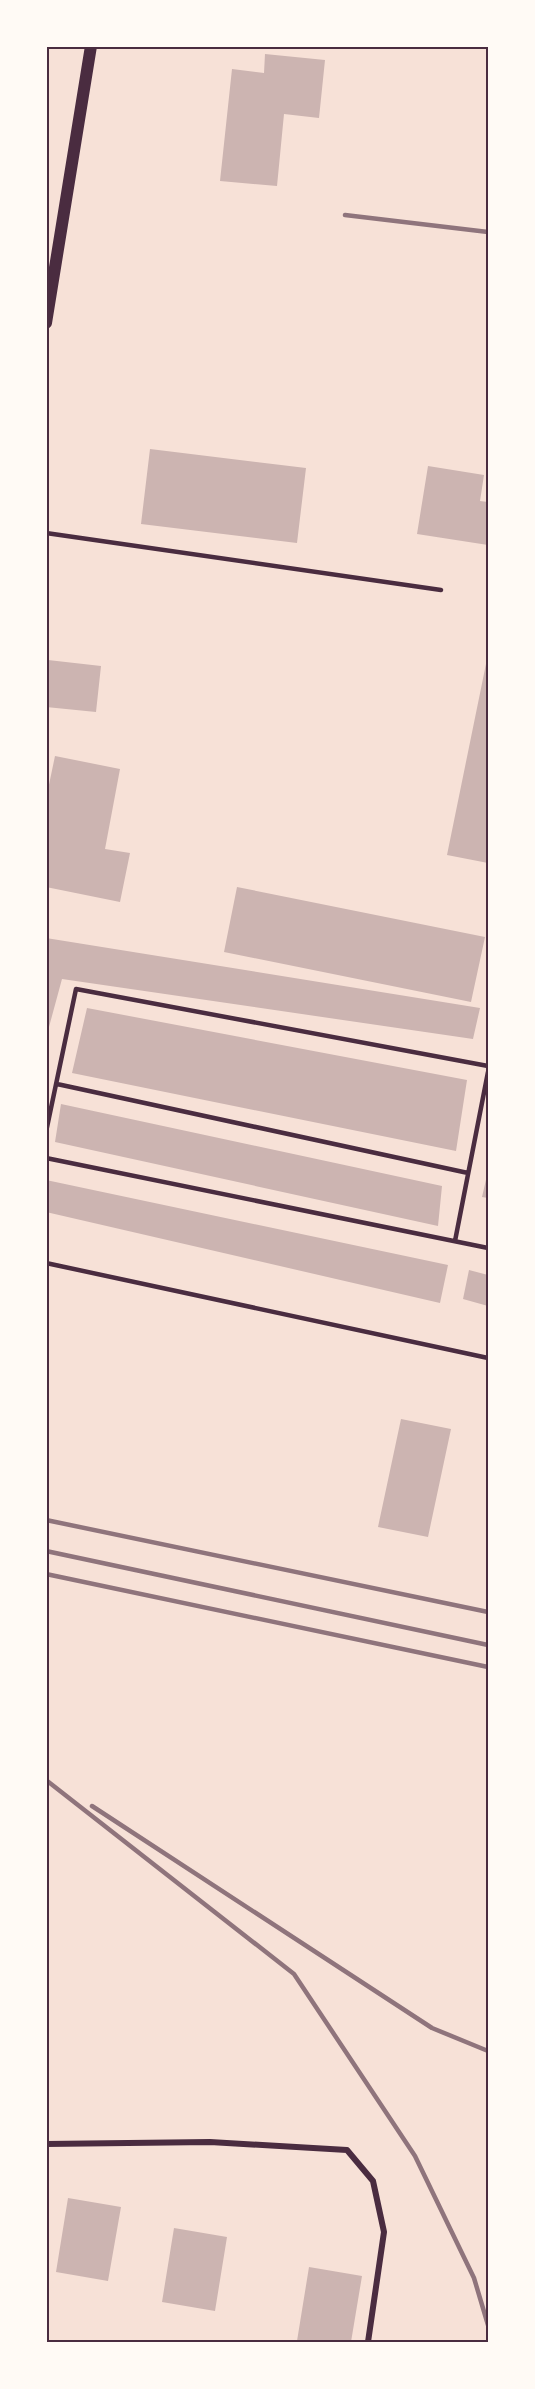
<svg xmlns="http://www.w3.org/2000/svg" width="535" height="2389" font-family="'Work Sans',sans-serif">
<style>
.building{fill:#ccb4b1}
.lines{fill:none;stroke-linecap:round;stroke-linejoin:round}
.service{stroke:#4a2c40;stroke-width:4.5}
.minor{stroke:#4a2c40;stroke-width:6}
.secondary{stroke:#4a2c40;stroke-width:12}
.rail{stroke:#8f747c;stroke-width:4.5}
.neatline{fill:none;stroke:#4a2c40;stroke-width:2}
</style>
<rect width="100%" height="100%" fill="#f7e1d7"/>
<path class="building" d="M 265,54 L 325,60 L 319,118 L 284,114 L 277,186 L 220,181 L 232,69 L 264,73 Z
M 150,449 L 306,468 L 297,543 L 141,524 Z
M 428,466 L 484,475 L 480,501 L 488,502 L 488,545 L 417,534 Z
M 487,659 L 488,659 L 488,863 L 447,855 Z
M 48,660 L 101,666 L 96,712 L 46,707 Z
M 55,756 L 120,769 L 105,849 L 130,853 L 120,902 L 46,887 L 46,799 Z
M 237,887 L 485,937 L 471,1002 L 224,952 Z
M 46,938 L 480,1008 L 473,1039 L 62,979 L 46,1038 Z
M 87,1008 L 467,1080 L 456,1151 L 72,1073 Z
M 61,1104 L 442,1186 L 438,1226 L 55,1142 Z
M 488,1171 L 488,1198 L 482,1197 Z
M 46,1180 L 448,1265 L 440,1303 L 46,1212 Z
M 469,1270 L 488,1275 L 488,1306 L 463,1299 Z
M 401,1419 L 451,1429 L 428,1537 L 378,1527 Z
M 68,2198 L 121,2207 L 108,2281 L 56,2272 Z
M 174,2228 L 227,2237 L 215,2311 L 162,2302 Z
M 309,2267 L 362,2276 L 351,2342 L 297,2341 Z"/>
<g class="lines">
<path class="service" d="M 46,533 L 441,590
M 57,1084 L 468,1173
M 46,1132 L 76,989 L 488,1066
M 46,1158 L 488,1248
M 455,1241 L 488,1072
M 46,1263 L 488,1358"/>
<path class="minor" d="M 46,2144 L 210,2142 L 347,2150 L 373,2181 L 384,2232 L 368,2342"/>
<path class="secondary" d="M 46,323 L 91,46"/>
<path class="rail" d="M 345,215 L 488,232
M 46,1520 L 488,1612
M 46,1551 L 488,1645
M 46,1574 L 488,1667
M 46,1780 L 294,1974 L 415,2156 L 474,2278 L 488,2325
M 92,1806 L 432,2028 L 488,2051"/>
</g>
<rect width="535" height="2389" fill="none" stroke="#fffaf5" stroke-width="96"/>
<rect x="48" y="48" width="439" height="2293" class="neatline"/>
</svg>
